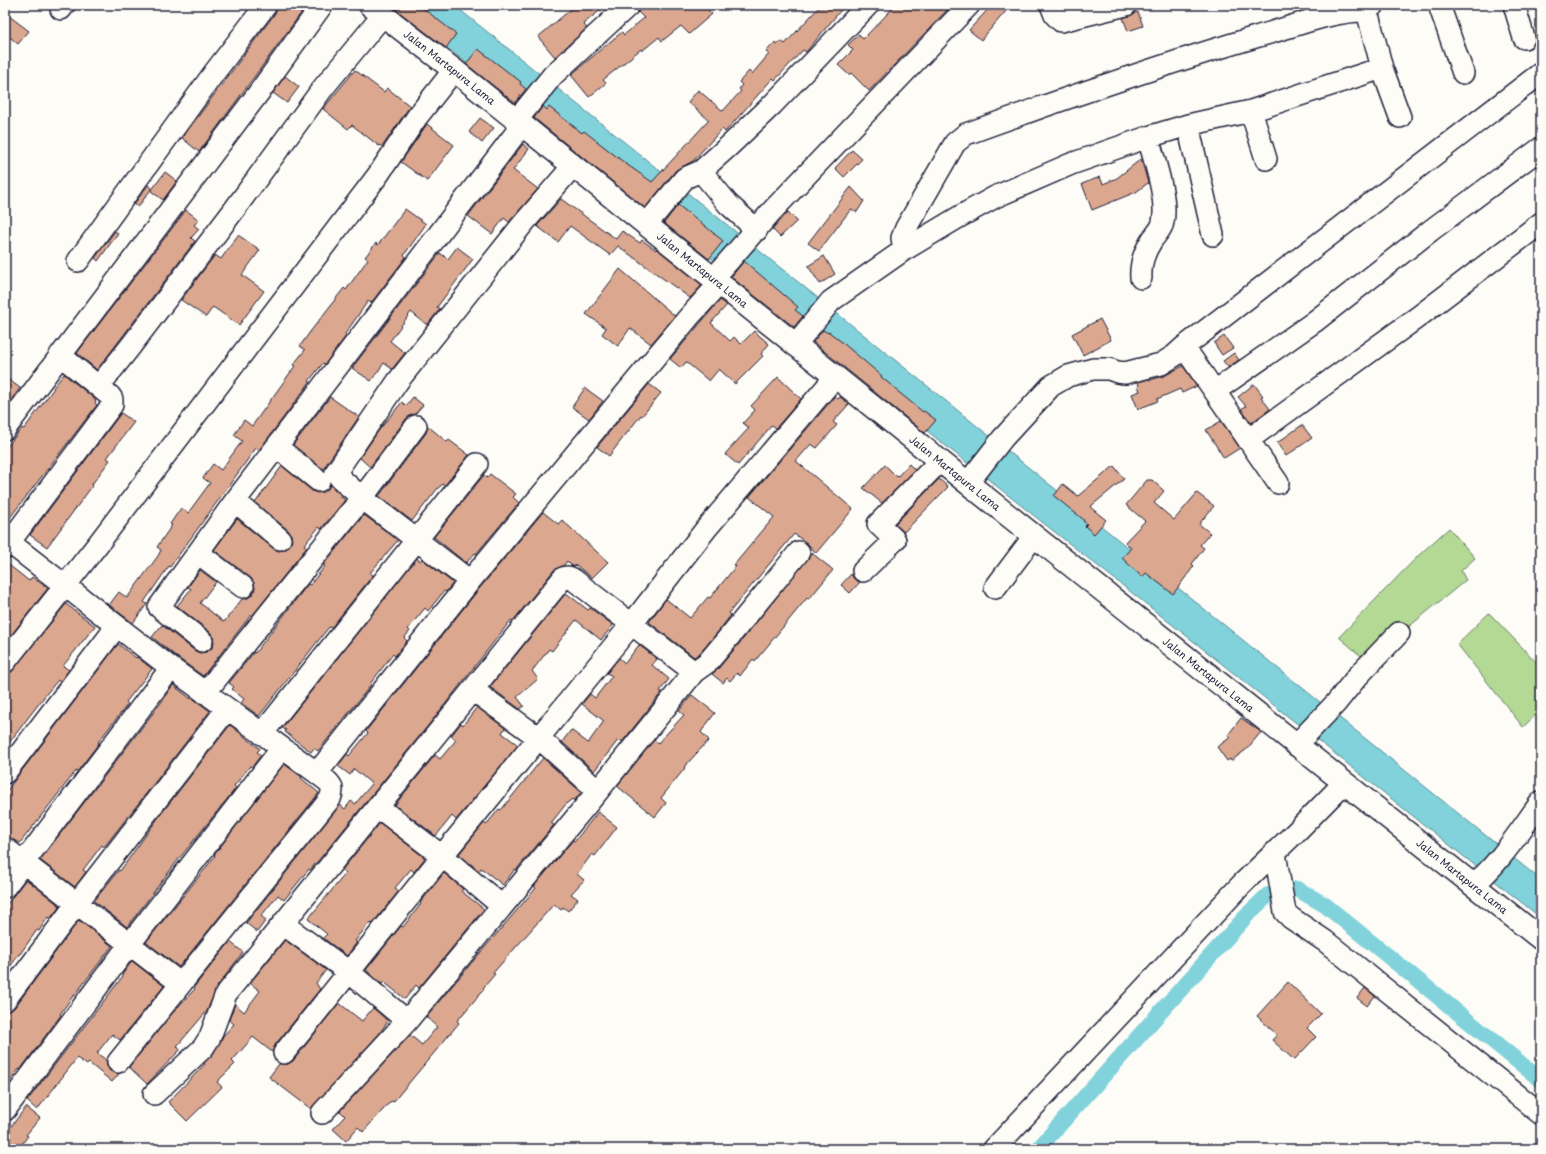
<svg xmlns="http://www.w3.org/2000/svg" width="1546" height="1154" font-family="'Playpen Sans',sans-serif">
<style>
.green{fill:#b3d995;stroke:#6a7e68}
.water{fill:#81d2da;stroke:#5b8c9a}
.lines{fill:none;stroke-linecap:round;stroke-linejoin:round}
.canal{stroke:#81d2da;stroke-width:16}
.building{fill:#dba78f;stroke:#22223b}
.minor-casing{stroke:#22223b;stroke-width:24}
.major-casing{stroke:#22223b;stroke-width:25}
.minor{stroke:#fdfcf7;stroke-width:21}
.major{stroke:#fdfcf7;stroke-width:22}
.labels{text-anchor:middle;stroke-width:4;stroke-linejoin:round;paint-order:stroke}
.street-label{font-size:10px;fill:#22223b;stroke:#fdfcf7}
</style>
<rect width="100%" height="100%" fill="#fdfcf7"/>
<filter id="ink" filterUnits="userSpaceOnUse"><feTurbulence type="fractalNoise" baseFrequency=".025" numOctaves="2"/><feDisplacementMap in="SourceGraphic" scale="8" xChannelSelector="R" yChannelSelector="G"/><feConvolveMatrix kernelMatrix="1 2 1 2 8 2 1 2 1" color-interpolation-filters="sRGB"/></filter>
<g filter="url(#ink)">
<path class="green" d="M 1449,528 L 1475,558 L 1461,571 L 1466,580 L 1384,647 L 1362,657 L 1339,637 L 1419,555 Z
M 1489,613 L 1541,667 L 1541,710 L 1523,727 L 1457,644 Z"/>
<path class="water" d="M 394,5 L 454,5 L 1541,880 L 1541,918 L 1212,656 L 971,466 Z"/>
<g class="lines">
<path class="canal" d="M 1038,1149 L 1249,913 L 1268,895 L 1297,889 L 1325,905 L 1541,1080"/>
</g>
<path class="building" d="M 278,5 L 307,5 L 199,152 L 182,138 L 276,12 Z
M 390,5 L 419,5 L 456,34 L 446,48 Z
M 576,5 L 607,5 L 583,24 L 587,28 L 555,57 L 538,37 Z
M 641,5 L 703,5 L 712,14 L 689,34 L 681,26 L 662,41 L 659,37 L 642,51 L 641,49 L 603,80 L 606,83 L 589,97 L 571,75 L 605,46 L 622,32 L 624,35 L 644,18 L 638,12 Z
M 821,5 L 845,5 L 806,52 L 803,50 L 775,80 L 773,78 L 725,132 L 722,129 L 693,161 L 676,170 L 645,208 L 534,118 L 543,106 L 547,110 L 549,107 L 582,133 L 584,131 L 626,164 L 652,182 L 709,120 L 688,102 L 698,90 L 723,111 L 741,91 L 739,89 L 742,85 L 739,82 L 749,71 L 752,74 L 769,54 L 766,52 L 775,42 L 777,45 L 781,41 L 785,44 Z
M 896,5 L 952,5 L 869,91 L 851,73 L 849,75 L 838,65 L 853,50 L 848,45 L 859,34 L 863,39 Z
M 992,5 L 1000,5 L 1006,11 L 981,40 L 969,30 Z
M 1138,12 L 1143,26 L 1128,31 L 1123,18 Z
M 5,13 L 29,31 L 18,44 L 5,33 Z
M 478,49 L 521,82 L 520,84 L 526,89 L 515,103 L 466,64 Z
M 355,70 L 384,92 L 387,88 L 410,106 L 382,147 L 380,145 L 379,146 L 352,125 L 348,129 L 323,109 Z
M 285,76 L 299,87 L 287,103 L 273,93 Z
M 480,118 L 494,128 L 482,143 L 469,132 Z
M 427,124 L 454,145 L 427,181 L 401,162 Z
M 523,144 L 529,149 L 513,170 L 538,189 L 509,222 L 504,218 L 492,234 L 468,216 Z
M 852,150 L 862,159 L 844,177 L 835,168 Z
M 1141,159 L 1148,183 L 1136,192 L 1092,210 L 1082,184 L 1100,177 L 1103,184 L 1117,178 Z
M 165,172 L 177,181 L 163,200 L 151,191 Z
M 148,185 L 152,188 L 138,207 L 134,204 Z
M 851,187 L 864,201 L 857,212 L 851,209 L 819,251 L 808,243 Z
M 561,199 L 616,239 L 622,231 L 640,243 L 642,240 L 656,250 L 657,249 L 702,285 L 690,298 L 618,246 L 610,255 L 570,226 L 558,242 L 537,226 Z
M 678,205 L 688,213 L 688,212 L 723,241 L 709,259 L 664,223 Z
M 405,209 L 426,224 L 404,255 L 406,257 L 371,303 L 368,301 L 345,334 L 346,336 L 325,364 L 323,363 L 309,381 L 310,382 L 259,450 L 256,448 L 170,567 L 169,566 L 144,602 L 147,604 L 133,623 L 109,605 L 119,592 L 127,598 L 158,556 L 161,550 L 157,547 L 172,525 L 170,524 L 181,508 L 188,513 L 210,483 L 203,478 L 213,464 L 221,470 L 242,441 L 234,435 L 244,420 L 252,426 L 295,366 L 293,365 L 305,350 L 300,346 L 310,332 L 344,288 L 346,290 L 368,259 L 365,257 L 376,243 L 378,245 Z
M 186,210 L 199,220 L 194,225 L 199,229 L 191,238 L 195,241 L 97,370 L 77,353 Z
M 788,212 L 797,221 L 780,237 L 772,229 Z
M 115,231 L 118,233 L 98,261 L 95,258 Z
M 238,235 L 260,250 L 242,275 L 264,291 L 239,325 L 213,307 L 206,317 L 181,300 L 215,255 L 221,259 Z
M 457,247 L 473,259 L 437,307 L 440,309 L 427,325 L 411,312 L 390,341 L 405,353 L 392,369 L 384,363 L 371,381 L 352,368 L 440,253 L 448,259 Z
M 824,256 L 835,274 L 820,284 L 808,266 Z
M 744,261 L 798,307 L 795,310 L 803,316 L 794,327 L 731,277 Z
M 620,269 L 675,316 L 651,344 L 630,328 L 618,346 L 602,334 L 606,328 L 586,314 Z
M 720,300 L 727,305 L 711,323 L 730,341 L 734,337 L 741,344 L 754,331 L 769,344 L 761,354 L 763,356 L 735,384 L 719,369 L 709,381 L 686,362 L 681,368 L 670,359 Z
M 1100,319 L 1111,340 L 1083,355 L 1072,334 Z
M 823,330 L 828,333 L 829,332 L 838,339 L 882,376 L 881,377 L 897,390 L 896,390 L 923,412 L 924,411 L 936,420 L 925,433 L 813,342 Z
M 1224,336 L 1233,348 L 1222,355 L 1214,343 Z
M 1234,353 L 1239,360 L 1228,367 L 1223,361 Z
M 1183,366 L 1197,386 L 1182,393 L 1180,389 L 1157,399 L 1158,401 L 1138,409 L 1132,394 L 1140,391 L 1138,386 L 1139,385 L 1138,382 L 1149,379 L 1150,380 L 1164,376 Z
M 64,374 L 96,400 L 95,403 L 97,405 L 5,524 L 5,449 L 22,428 L 24,429 L 54,388 L 53,388 Z
M 5,377 L 20,388 L 5,408 Z
M 778,377 L 801,399 L 776,428 L 772,425 L 738,465 L 725,454 L 749,428 L 743,423 L 755,410 L 751,406 Z
M 649,384 L 661,393 L 642,416 L 641,415 L 609,456 L 597,447 Z
M 1254,384 L 1263,396 L 1261,397 L 1270,409 L 1251,423 L 1241,409 L 1246,406 L 1238,397 Z
M 585,388 L 603,401 L 589,419 L 572,407 Z
M 835,396 L 838,399 L 840,397 L 849,404 L 833,422 L 837,425 L 817,448 L 811,444 L 796,461 L 853,509 L 816,553 L 807,543 L 794,534 L 729,613 L 731,615 L 717,633 L 700,653 L 694,657 L 649,622 L 666,599 L 690,618 L 708,597 L 710,598 L 736,566 L 734,565 L 774,517 L 749,497 Z
M 330,397 L 359,417 L 323,469 L 293,445 Z
M 413,397 L 423,405 L 415,414 L 411,415 L 406,419 L 370,467 L 360,458 L 379,430 L 402,402 L 406,406 Z
M 121,413 L 134,422 L 107,458 L 110,460 L 92,484 L 93,485 L 47,547 L 30,535 Z
M 1221,421 L 1240,448 L 1224,458 L 1206,430 Z
M 1302,425 L 1312,438 L 1286,456 L 1277,443 Z
M 428,426 L 447,442 L 449,440 L 469,455 L 445,485 L 443,484 L 438,488 L 412,521 L 379,496 L 426,433 Z
M 909,464 L 915,470 L 882,503 L 863,488 L 885,465 L 897,477 Z
M 282,466 L 312,491 L 317,493 L 323,492 L 328,489 L 330,485 L 340,494 L 339,495 L 345,500 L 321,529 L 319,527 L 304,545 L 307,547 L 252,616 L 251,615 L 203,676 L 178,658 L 152,637 L 162,625 L 195,651 L 200,653 L 206,652 L 212,648 L 214,642 L 213,637 L 210,632 L 177,606 L 191,589 L 188,587 L 200,570 L 216,582 L 200,603 L 224,622 L 242,599 L 248,598 L 253,594 L 255,588 L 254,583 L 251,578 L 214,550 L 237,519 L 273,548 L 278,551 L 284,550 L 289,546 L 292,541 L 291,535 L 288,530 L 255,503 Z
M 1114,466 L 1124,479 L 1090,507 L 1106,520 L 1094,534 L 1085,526 L 1087,524 L 1083,521 L 1084,520 L 1054,496 L 1063,484 L 1078,496 Z
M 490,474 L 516,494 L 513,497 L 519,503 L 476,554 L 475,553 L 466,563 L 434,537 L 484,475 L 487,478 Z
M 939,479 L 948,487 L 904,532 L 895,524 Z
M 1147,480 L 1152,480 L 1164,491 L 1154,503 L 1174,520 L 1197,493 L 1214,506 L 1199,524 L 1210,533 L 1200,545 L 1204,548 L 1192,564 L 1194,566 L 1173,594 L 1146,573 L 1142,577 L 1122,558 L 1131,548 L 1125,542 L 1145,521 L 1126,505 Z
M 543,512 L 558,524 L 562,520 L 608,562 L 592,578 L 576,565 L 575,566 L 572,566 L 567,561 L 564,565 L 554,570 L 513,621 L 511,620 L 435,717 L 323,855 L 310,870 L 309,869 L 284,900 L 278,895 L 261,916 L 266,920 L 257,932 L 246,923 L 340,805 L 345,809 L 351,801 L 355,804 L 372,784 L 354,769 L 350,775 L 338,766 L 347,754 L 349,756 L 368,733 L 366,731 L 479,589 Z
M 364,515 L 398,540 L 370,573 L 373,575 L 331,628 L 329,627 L 259,716 L 241,703 L 244,699 L 232,689 L 234,687 L 229,683 L 254,652 L 255,653 L 308,584 L 310,585 L 325,566 L 323,565 Z
M 812,553 L 833,570 L 809,599 L 807,598 L 755,661 L 753,659 L 740,676 L 737,673 L 730,681 L 727,678 L 723,683 L 712,674 L 717,670 L 743,639 Z
M 417,558 L 420,561 L 422,559 L 453,583 L 446,592 L 444,591 L 428,611 L 425,608 L 408,629 L 410,631 L 404,638 L 407,641 L 395,656 L 393,654 L 370,684 L 371,685 L 318,751 L 314,748 L 311,752 L 285,732 L 286,730 L 282,728 Z
M 5,562 L 29,581 L 32,577 L 48,588 L 5,643 Z
M 851,574 L 854,579 L 860,582 L 850,593 L 841,585 Z
M 566,593 L 588,610 L 590,608 L 613,625 L 601,640 L 576,620 L 552,651 L 549,649 L 532,671 L 538,679 L 517,697 L 524,706 L 520,709 L 490,687 Z
M 66,604 L 95,626 L 63,666 L 69,670 L 60,682 L 58,680 L 47,693 L 5,748 L 5,680 Z
M 118,644 L 136,658 L 137,657 L 152,669 L 126,702 L 128,704 L 98,742 L 99,743 L 77,772 L 76,771 L 20,843 L 5,836 L 5,793 Z
M 639,645 L 657,659 L 652,665 L 669,679 L 660,691 L 662,692 L 622,742 L 619,739 L 594,771 L 562,742 L 571,730 L 588,743 L 604,721 L 582,704 L 590,694 L 595,698 L 612,676 L 607,673 L 619,658 L 625,663 Z
M 173,685 L 191,699 L 191,697 L 210,711 L 142,799 L 104,847 L 102,845 L 83,870 L 86,872 L 75,887 L 40,860 L 163,700 L 162,700 Z
M 692,695 L 715,713 L 701,732 L 709,740 L 684,767 L 685,768 L 661,798 L 666,803 L 655,817 L 617,786 L 654,740 L 658,743 L 684,715 L 679,711 Z
M 477,707 L 505,728 L 502,733 L 518,745 L 456,820 L 452,816 L 436,836 L 395,805 L 435,755 L 440,759 L 456,740 L 451,736 L 461,723 L 463,725 Z
M 1241,718 L 1261,732 L 1247,749 L 1231,761 L 1230,759 L 1227,761 L 1217,747 L 1231,737 L 1228,735 Z
M 230,725 L 260,749 L 257,752 L 261,755 L 252,767 L 250,766 L 234,786 L 236,788 L 178,860 L 127,927 L 94,901 L 119,870 L 120,871 L 161,814 Z
M 543,758 L 581,792 L 574,801 L 572,799 L 566,804 L 551,823 L 554,825 L 516,870 L 515,869 L 503,885 L 481,868 L 479,871 L 459,854 L 484,823 L 486,825 L 499,809 L 501,810 Z
M 284,764 L 302,777 L 301,778 L 319,793 L 179,967 L 146,942 L 197,879 L 215,856 L 214,855 Z
M 598,812 L 617,827 L 595,856 L 592,854 L 577,874 L 584,880 L 571,894 L 578,899 L 568,911 L 563,907 L 561,910 L 554,904 L 493,973 L 495,974 L 483,988 L 484,989 L 457,1021 L 459,1023 L 393,1102 L 391,1101 L 363,1132 L 358,1127 L 346,1141 L 333,1129 L 345,1116 L 340,1111 L 410,1035 L 422,1045 L 437,1027 L 426,1017 L 474,960 L 536,888 L 534,886 L 573,840 L 575,841 Z
M 380,823 L 425,858 L 414,872 L 411,869 L 395,888 L 399,891 L 372,924 L 370,922 L 355,941 L 357,942 L 347,956 L 323,938 L 327,934 L 308,919 L 346,873 L 342,870 Z
M 444,873 L 463,889 L 461,891 L 484,909 L 419,988 L 416,985 L 405,999 L 384,982 L 382,984 L 366,970 L 401,926 L 403,927 L 421,904 L 420,903 Z
M 26,879 L 60,906 L 50,919 L 48,917 L 39,931 L 37,930 L 20,954 L 19,954 L 6,973 L 9,975 L 5,980 L 5,907 Z
M 79,920 L 112,946 L 74,996 L 73,996 L 60,1014 L 61,1015 L 20,1070 L 19,1069 L 5,1088 L 5,1012 L 10,1011 L 15,1007 Z
M 285,940 L 326,970 L 316,983 L 320,989 L 275,1045 L 272,1052 L 253,1037 L 232,1061 L 235,1064 L 217,1082 L 222,1087 L 187,1121 L 168,1102 L 205,1064 L 204,1063 L 213,1054 L 223,1036 L 234,1024 L 229,1020 L 235,1004 L 244,1012 L 260,991 L 250,983 Z
M 230,942 L 243,952 L 217,987 L 207,1011 L 177,1046 L 180,1050 L 147,1084 L 129,1067 L 175,1010 L 195,989 L 194,987 Z
M 132,961 L 164,986 L 120,1040 L 112,1034 L 97,1053 L 106,1060 L 107,1066 L 110,1071 L 119,1074 L 112,1082 L 89,1063 L 87,1065 L 77,1058 L 37,1110 L 27,1101 L 123,976 L 122,975 Z
M 1288,982 L 1321,1014 L 1307,1028 L 1316,1037 L 1294,1060 L 1272,1040 L 1277,1035 L 1257,1016 Z
M 1365,988 L 1375,996 L 1367,1006 L 1357,998 Z
M 339,1003 L 362,1021 L 373,1008 L 388,1021 L 379,1034 L 311,1109 L 269,1077 L 279,1064 L 288,1064 L 293,1061 Z
M 26,1107 L 40,1118 L 26,1135 L 28,1136 L 18,1149 L 13,1149 L 5,1143 L 5,1134 Z"/>
<g class="lines">
<g class="minor-casing">
<path id="minor" d="M 1051,5 L 1055,15 L 1061,21 L 1126,5
M 1439,5 L 1463,73
M 1514,5 L 1524,38
M 61,9 L 64,5
M 1367,11 L 1382,68 L 1400,117
M 1251,111 L 1266,159
M 516,121 L 553,75 L 629,5
M 1188,125 L 1213,235
M 701,171 L 728,204 L 757,230
M 646,225 L 685,178 L 701,171 L 729,146 L 772,105 L 868,5
M 904,250 L 902,238 L 906,228 L 955,143 L 966,134 C 1063,99 1160,65 1259,36 C 1293,27 1333,10 1367,11 L 1373,5
M 78,261 L 214,73 L 266,5
M 1141,278 C 1140,264 1144,252 1152,240 C 1156,234 1162,229 1163,222 C 1168,199 1154,160 1148,137
M 713,279 L 771,212 L 969,5
M 795,345 L 831,301 L 904,250 L 959,217 L 995,197 L 1071,164 L 1148,137 L 1188,125 L 1251,111 L 1382,68
M 1184,347 L 1278,483
M 99,386 L 130,347 L 234,210 L 323,88 L 383,15
M 1215,391 L 1314,322 L 1430,231 L 1541,148
M 5,429 L 260,91 L 322,5
M 1248,440 L 1418,317 L 1541,223
M 277,447 L 319,481
M 965,481 L 974,475 L 1003,438 L 1051,386 L 1068,376 L 1093,369 L 1109,369 L 1117,372 L 1125,373 L 1161,364 L 1174,356 L 1184,347 L 1541,73
M 235,501 L 280,539
M 5,539 L 171,668 L 317,773 L 470,581 L 689,317 L 719,284
M 5,548 L 112,405 L 112,399 L 110,396 L 60,355
M 198,553 L 243,587
M 863,571 L 895,540 L 878,524 L 940,461
M 470,581 L 362,498 L 340,478 L 336,472 L 398,381 L 522,225 L 573,166
M 995,588 L 1034,536
M 202,641 L 159,607 L 235,501 L 522,125
M 5,662 L 98,544 L 378,175 L 417,117 L 454,70
M 473,690 L 539,738 L 598,791
M 205,693 L 362,498 L 416,426
M 262,734 L 477,464
M 1296,745 L 1336,703 L 1357,677 L 1399,633
M 5,773 L 117,626
M 378,807 L 442,856 L 502,906
M 5,848 L 181,984
M 1275,853 L 1285,912 L 1291,918 L 1325,941 L 1541,1114
M 1472,885 C 1496,869 1523,826 1541,802
M 5,887 L 171,668
M 283,924 L 349,972 L 407,1021
M 5,1000 L 77,903 L 227,709
M 284,1053 L 442,856 L 631,625 L 706,529 L 835,377
M 118,1062 L 330,799 C 336,784 328,782 317,773
M 154,1094 L 203,1048 L 210,1037 L 226,994 L 563,578 C 567,576 570,577 574,580 L 694,672
M 5,1110 L 129,945 L 282,748
M 322,1113 L 407,1021 L 598,791 L 694,672 L 708,662 L 734,631 L 799,552
M 994,1149 L 1243,883 L 1298,830 L 1344,783"/>
</g>
<g class="major-casing">
<g id="major">
<path id="s1" d="M 370,5 L 454,70 L 965,481 L 1541,939"/>
</g>
</g>
<use href="#minor" class="minor"/>
<use href="#major" class="major"/>
</g>
</g>
<g class="labels">
<g class="street-label">
<text dy="4" stroke="none"><textPath href="#s1" startOffset="101">Jalan Martapura Lama</textPath></text>
<text dy="4" stroke="none"><textPath href="#s1" startOffset="425">Jalan Martapura Lama</textPath></text>
<text dy="4" stroke="none"><textPath href="#s1" startOffset="749">Jalan Martapura Lama</textPath></text>
<text dy="4" stroke="none"><textPath href="#s1" startOffset="1073">Jalan Martapura Lama</textPath></text>
<text dy="4" stroke="none"><textPath href="#s1" startOffset="1397">Jalan Martapura Lama</textPath></text>
</g>
</g>
<rect width="1546" height="1154" fill="none" stroke="#fdfcf7" stroke-width="20"/>
<rect x="10" y="10" width="1526" height="1134" fill="none" stroke="#22223b" stroke-width="1.5" filter="url(#ink)"/>
</svg>
